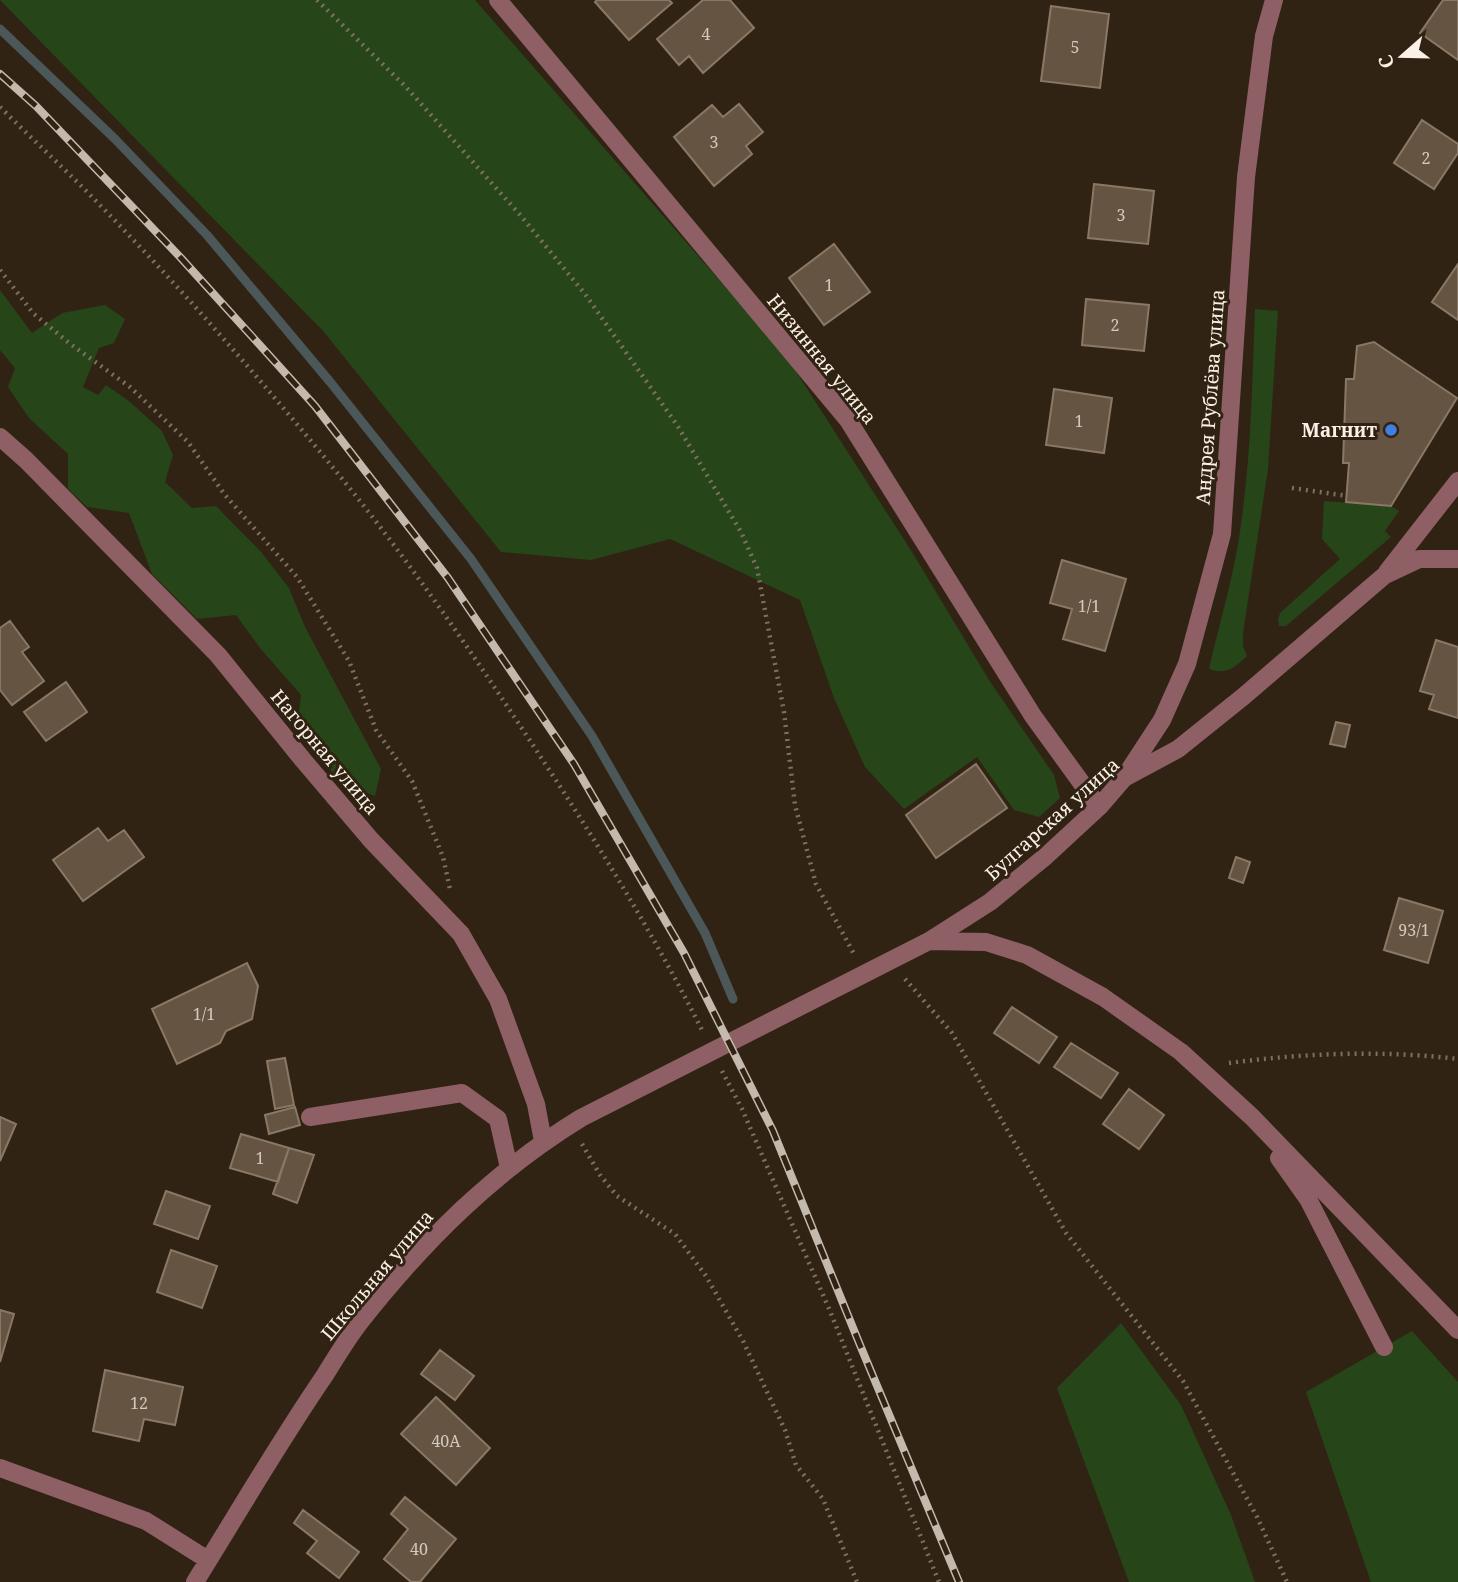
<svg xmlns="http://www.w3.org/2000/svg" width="1458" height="1582" font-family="'Noto Serif',serif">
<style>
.green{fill:#264518}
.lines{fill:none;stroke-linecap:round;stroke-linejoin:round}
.stream{stroke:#4b5758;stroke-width:9}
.building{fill:#645441;stroke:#897865;stroke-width:2}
.path{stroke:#7d7062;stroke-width:4.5;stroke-dasharray:2 5;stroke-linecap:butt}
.minor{stroke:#8f5f66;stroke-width:18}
.rail-casing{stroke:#c4b9ad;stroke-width:8}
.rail{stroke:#312313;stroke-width:5;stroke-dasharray:16;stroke-linecap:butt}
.shop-dot{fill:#3f7fe0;stroke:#312313;stroke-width:2.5}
.labels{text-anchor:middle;stroke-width:6;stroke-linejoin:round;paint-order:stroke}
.number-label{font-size:16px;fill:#d4c9bc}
.street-label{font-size:19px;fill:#faf0e5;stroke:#312313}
.poi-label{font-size:19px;font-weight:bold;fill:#faf0e5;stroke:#312313;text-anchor:end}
</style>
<rect width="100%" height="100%" fill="#312313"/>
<path class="green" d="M 0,0 L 475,0 L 788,359 L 912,552 L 989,680 L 1054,775 L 1060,798 L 1039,817 L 1014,810 L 977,757 L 904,809 L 865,767 L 834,698 L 800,600 L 670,539 L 591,560 L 501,552 L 324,332 Z
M 0,290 L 32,333 L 62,313 L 105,305 L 125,319 L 114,343 L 99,348 L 83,387 L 98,395 L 106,385 L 129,401 L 162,431 L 173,455 L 165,482 L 192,508 L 216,506 L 262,553 L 289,588 L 305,627 L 381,769 L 375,796 L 343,785 L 297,730 L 301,695 L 260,648 L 236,615 L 197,619 L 152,574 L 129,513 L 87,507 L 68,489 L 68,454 L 29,418 L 8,387 L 15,368 L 0,350 Z
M 1255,309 L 1278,311 L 1268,469 L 1243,633 L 1243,646 L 1247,656 C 1234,668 1227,675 1209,669 C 1218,628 1231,586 1238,544 C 1251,466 1252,388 1255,309 Z
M 1324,501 L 1391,506 L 1399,511 L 1385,531 L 1391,537 L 1286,626 L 1279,626 L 1278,620 L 1280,613 L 1340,559 L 1322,539 Z
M 1121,1323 L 1181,1405 L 1231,1515 L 1255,1582 L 1129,1582 L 1057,1388 Z
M 1412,1331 L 1458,1382 L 1458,1582 L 1371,1582 L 1306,1392 Z"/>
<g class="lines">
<path class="stream" d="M 0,29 L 115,139 L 207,235 L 331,383 L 471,559 L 592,736 L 705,933 L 733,999"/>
</g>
<path class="building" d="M 597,0 L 669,0 L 672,3 L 629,40 L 595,2 Z
M 703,0 L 730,0 L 754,28 L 703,73 L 689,56 L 679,65 L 657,39 Z
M 1443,0 L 1458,0 L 1458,60 L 1420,33 Z
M 1051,6 L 1109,14 L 1100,88 L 1041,81 Z
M 739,104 L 763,132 L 746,146 L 752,154 L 714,186 L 674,137 L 712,105 L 723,117 Z
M 1422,120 L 1458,144 L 1458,153 L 1434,189 L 1394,163 Z
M 1094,184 L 1154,191 L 1148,244 L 1088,238 Z
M 834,244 L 870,292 L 824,325 L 789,278 Z
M 1458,264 L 1458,320 L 1432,302 Z
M 1086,299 L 1149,305 L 1144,351 L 1082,345 Z
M 1374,342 L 1457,398 L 1391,506 L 1346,502 L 1349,463 L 1343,463 L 1346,379 L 1354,379 L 1357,346 Z
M 1054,389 L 1112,398 L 1104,453 L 1046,445 Z
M 1062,560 L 1126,579 L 1105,651 L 1063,639 L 1072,609 L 1050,603 Z
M 10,621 L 29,647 L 22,652 L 44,681 L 12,705 L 0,690 L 0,628 Z
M 1436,640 L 1458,647 L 1458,718 L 1429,709 L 1434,695 L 1420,691 Z
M 66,682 L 87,712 L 46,741 L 24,712 Z
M 1336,722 L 1350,725 L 1345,747 L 1330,744 Z
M 976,764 L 1007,808 L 936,858 L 906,815 Z
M 98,828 L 108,841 L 124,830 L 144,857 L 83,901 L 53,860 Z
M 1236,857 L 1250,862 L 1243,883 L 1229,878 Z
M 1399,898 L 1443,911 L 1428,963 L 1384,950 Z
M 247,963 L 258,986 L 252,1019 L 226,1031 L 220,1043 L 177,1064 L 152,1009 Z
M 1012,1007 L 1057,1037 L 1039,1063 L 994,1033 Z
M 1071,1043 L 1118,1073 L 1101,1098 L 1054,1067 Z
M 285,1058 L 294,1105 L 275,1109 L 267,1061 Z
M 1129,1089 L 1164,1115 L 1139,1149 L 1103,1124 Z
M 295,1107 L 300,1125 L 269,1134 L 265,1115 Z
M 0,1117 L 16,1124 L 0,1161 Z
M 241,1134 L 289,1148 L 278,1182 L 230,1168 Z
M 289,1148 L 314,1155 L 297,1203 L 273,1194 Z
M 166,1191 L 210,1206 L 198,1239 L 154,1224 Z
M 171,1250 L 217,1266 L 202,1308 L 157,1292 Z
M 0,1310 L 14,1314 L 0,1362 Z
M 440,1350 L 474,1376 L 455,1400 L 421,1374 Z
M 105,1370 L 183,1387 L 175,1425 L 144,1419 L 139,1441 L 93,1431 Z
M 436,1397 L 490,1448 L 456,1485 L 401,1434 Z
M 405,1497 L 456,1539 L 420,1582 L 411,1582 L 384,1559 L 408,1529 L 391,1514 Z
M 303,1510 L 359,1552 L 339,1578 L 307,1553 L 317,1541 L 294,1523 Z"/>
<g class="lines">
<path class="path" d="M 317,0 L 406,87 L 521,216 L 585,294 L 677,425 L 741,532 L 757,568 L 784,712 L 795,805 L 816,884 L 854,954
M 0,107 C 32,139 65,169 96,201 C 178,285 256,374 330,464 C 407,557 476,658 542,759 C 600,847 655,937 703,1032
M 0,270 L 33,313 L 69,343 L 130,387 L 188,442 L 225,495 L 297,577 L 349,661 L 376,730 L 412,781 L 443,857 L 450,889
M 1292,488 L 1347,496
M 905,979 L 952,1033 L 1066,1233 L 1183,1381 L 1257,1517 L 1287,1582
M 1229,1063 C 1306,1053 1381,1050 1458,1059
M 722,1071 L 742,1109 L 830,1311 L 939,1582
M 582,1144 L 600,1175 L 617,1196 L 675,1234 L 706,1276 L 743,1341 L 785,1430 L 796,1465 L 823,1499 L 857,1582"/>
<path class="minor" d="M 498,0 L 848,420 L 1033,716 L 1099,807
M 0,437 L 26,460 L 218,655 L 303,760 L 371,840 L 461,934 L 498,999 L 536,1104 L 543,1141
M 1387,572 L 1458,481
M 1126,775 L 1162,720 L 1187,664 L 1222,534 L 1246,177 L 1264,36 L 1274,0
M 929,941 L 986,942 L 1027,955 L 1103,997 L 1181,1052 L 1252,1117 L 1458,1330
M 310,1117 L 462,1093 L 498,1119 L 509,1168
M 1279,1158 L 1308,1199 L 1384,1347
M 0,1468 L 146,1521 L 208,1560
M 195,1582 C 238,1513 279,1442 325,1375 C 336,1357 347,1339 360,1322 C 424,1241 493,1172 581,1118 L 929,941 L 990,902 L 1046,856 L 1099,807 L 1124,778 L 1178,749 L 1244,696 L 1385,575 L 1419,559 L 1458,559"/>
<g class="rail-casing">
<path id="rail" d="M 0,74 L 36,106 L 181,258 L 315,406 L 448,578 L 574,764 L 684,953 L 773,1131 L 860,1345 L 959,1582"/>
</g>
<use href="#rail" class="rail"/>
</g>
<circle class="shop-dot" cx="1391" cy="430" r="7"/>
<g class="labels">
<g class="number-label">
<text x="706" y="40">4</text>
<text x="1075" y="53">5</text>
<text x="714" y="148">3</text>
<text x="1426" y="164">2</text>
<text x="1121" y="221">3</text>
<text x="829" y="291">1</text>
<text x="1115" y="331">2</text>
<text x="1079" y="427">1</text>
<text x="1089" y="612">1/1</text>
<text x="1414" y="936">93/1</text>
<text x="204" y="1020">1/1</text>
<text x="260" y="1164">1</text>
<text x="139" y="1409">12</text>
<text x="446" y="1447">40А</text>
<text x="419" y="1555">40</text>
</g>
<g class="street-label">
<text transform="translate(822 359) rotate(51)" y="7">Низинная улица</text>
<text transform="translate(1210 397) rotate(-86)" y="7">Андрея Рублёва улица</text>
<text transform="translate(325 752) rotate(50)" y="7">Нагорная улица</text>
<text transform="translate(1052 819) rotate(-42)" y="7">Булгарская улица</text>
<text transform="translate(377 1275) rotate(-50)" y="7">Школьная улица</text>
</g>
<g class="poi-label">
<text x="1377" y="437">Магнит</text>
</g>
</g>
<g transform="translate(1402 56) rotate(250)" stroke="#312313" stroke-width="5" paint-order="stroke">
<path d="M0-5L12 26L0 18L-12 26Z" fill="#faf0e5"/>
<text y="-10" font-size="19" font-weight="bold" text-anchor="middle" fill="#faf0e5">С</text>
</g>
</svg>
